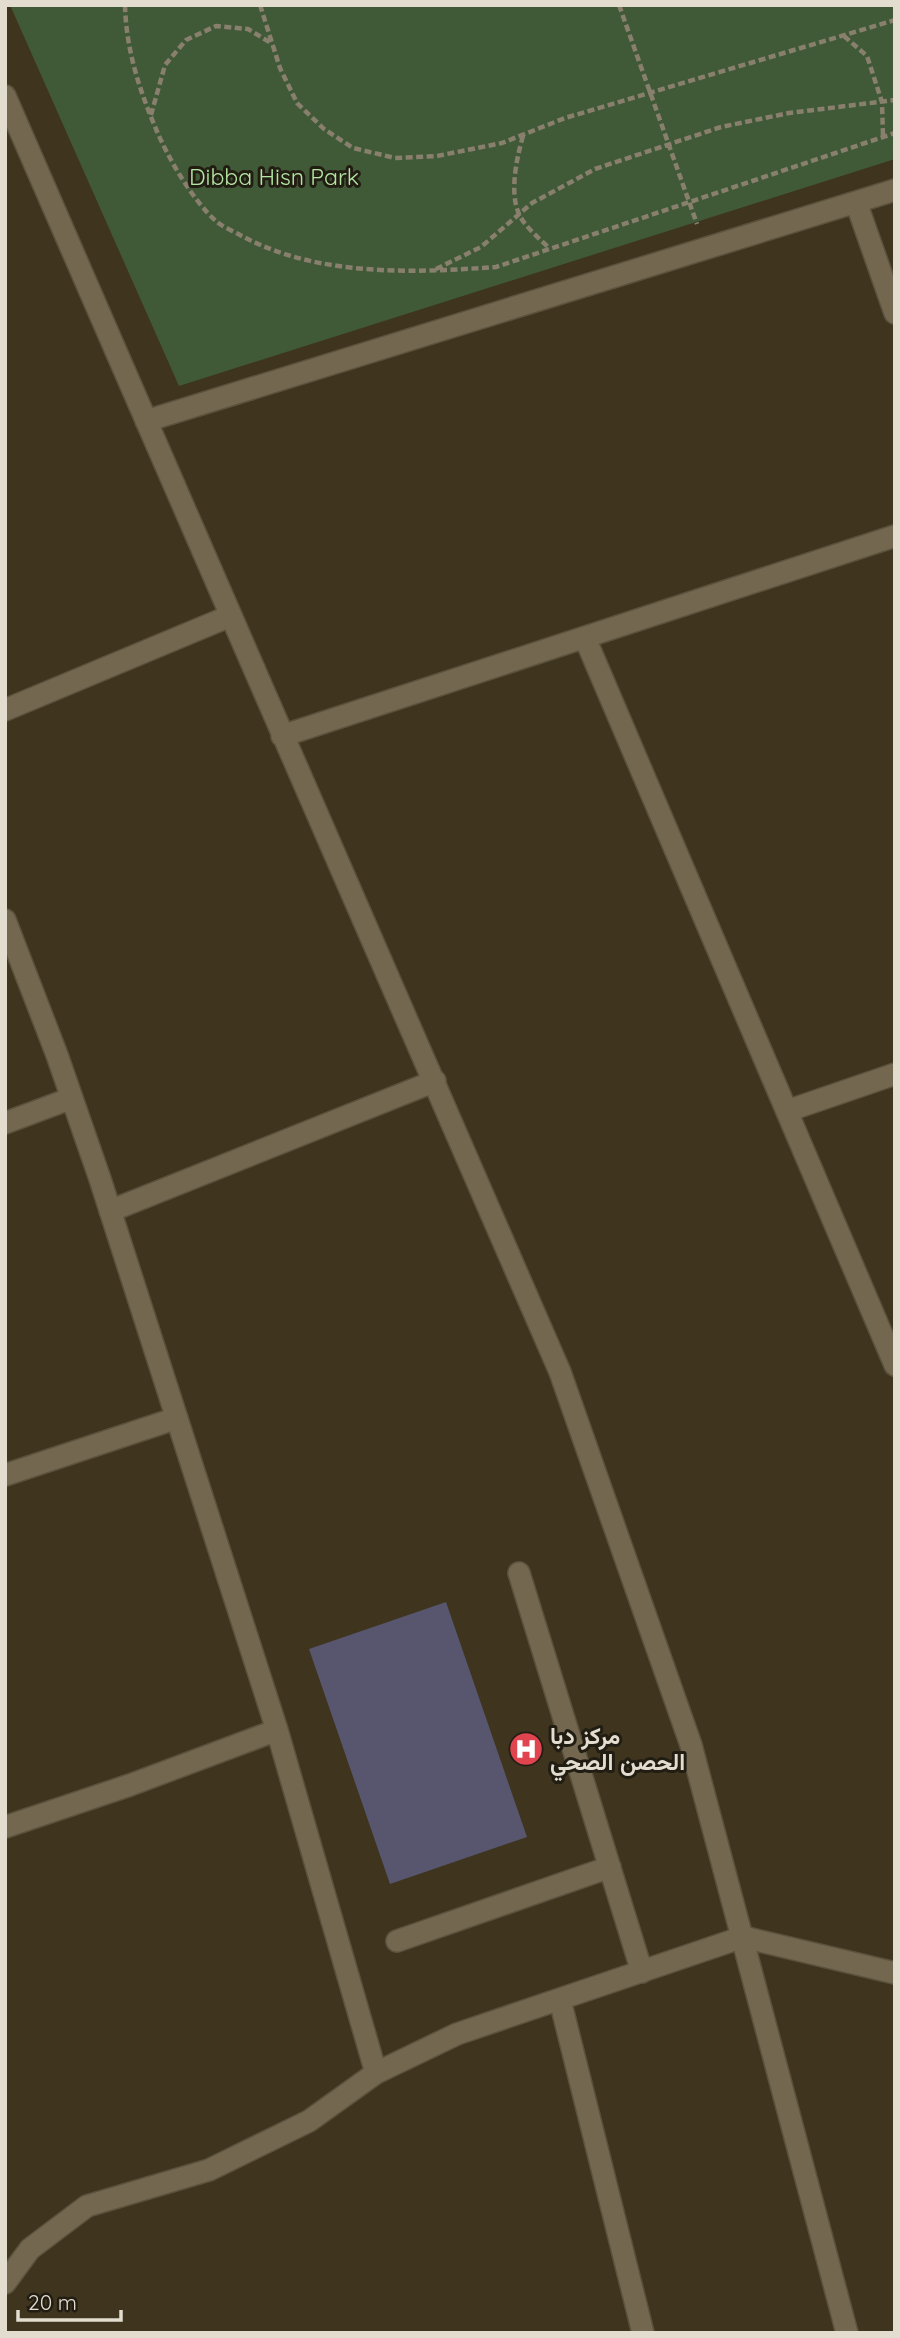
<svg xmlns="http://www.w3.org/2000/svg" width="900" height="2338" font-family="Quicksand,Vazirmatn,sans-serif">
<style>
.green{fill:#405a38}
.building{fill:#57566e}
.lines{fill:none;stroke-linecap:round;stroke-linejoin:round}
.minor-casing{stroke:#5b523e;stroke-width:24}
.path{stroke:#887f6d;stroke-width:4.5;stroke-dasharray:7 3.5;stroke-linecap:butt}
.minor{stroke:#73674f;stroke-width:21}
.labels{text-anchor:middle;stroke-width:6;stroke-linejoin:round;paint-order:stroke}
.park-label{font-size:23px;fill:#b3e6a3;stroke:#221d13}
.poi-label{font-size:23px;font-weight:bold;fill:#e3ddcf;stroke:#221d13;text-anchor:start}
</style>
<rect width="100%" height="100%" fill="#3f341e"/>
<path class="green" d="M 10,5 L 895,5 L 895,159 L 179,386 Z"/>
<path class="building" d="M 446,1602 L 527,1837 L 390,1884 L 309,1649 Z"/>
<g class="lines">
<g class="minor-casing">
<path id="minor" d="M 5,96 L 560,1372 L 691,1745 L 847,2333
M 856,202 L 895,313
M 146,421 L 895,190
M 585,638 L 895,1365
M 5,710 L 230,616
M 282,736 L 895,536
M 5,920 L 57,1055 L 100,1179 L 277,1730 L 376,2073
M 787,1111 L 895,1074
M 5,1123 L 72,1098
M 110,1211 L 435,1081
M 5,1475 L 177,1418
M 519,1573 L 642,1972
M 5,1827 L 130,1785 L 277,1730
M 397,1941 L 610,1867
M 560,2000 L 643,2333
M 5,2283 L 30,2249 L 87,2206 L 209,2170 L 309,2121 L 376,2073 L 457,2034 L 743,1937 L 895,1973"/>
</g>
<path class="path" d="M 125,5 C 126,49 139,89 156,129 C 168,158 193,201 217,222 C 223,227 233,231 240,235 C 317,277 411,273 496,267 L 895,133
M 260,5 L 280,68 L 297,103 L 324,129 L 353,148 L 395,158 L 437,156 L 502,143 L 565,118 L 895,20
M 619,5 L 697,224
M 844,36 L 867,56 L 882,102 L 883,136
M 151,115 L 165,65 L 186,40 L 216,26 L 248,29 L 271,43
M 523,136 C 517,157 509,192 519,214 C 524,226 540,239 549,248
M 436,269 L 481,247 L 532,203 L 595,169 L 721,127 L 789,113 L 895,100"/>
<use href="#minor" class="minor"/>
</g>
<defs>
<g id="hospital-disc" transform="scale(1.75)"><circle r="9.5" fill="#e0444e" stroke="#221d13"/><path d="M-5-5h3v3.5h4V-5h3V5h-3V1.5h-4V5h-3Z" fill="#fff"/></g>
</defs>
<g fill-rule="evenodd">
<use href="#hospital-disc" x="526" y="1749"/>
</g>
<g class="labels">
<g class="park-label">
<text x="274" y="185">Dibba Hisn Park</text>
</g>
<g class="poi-label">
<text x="550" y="1744">مركز دبا<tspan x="550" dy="26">الحصن الصحي</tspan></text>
</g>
</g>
<rect width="900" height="2338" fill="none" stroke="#e3ddcf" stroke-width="14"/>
<path d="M18 2310v10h103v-10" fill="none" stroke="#e3ddcf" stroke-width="3.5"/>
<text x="28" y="2310" font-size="21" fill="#e3ddcf" stroke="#221d13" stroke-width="5" paint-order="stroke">20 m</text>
</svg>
